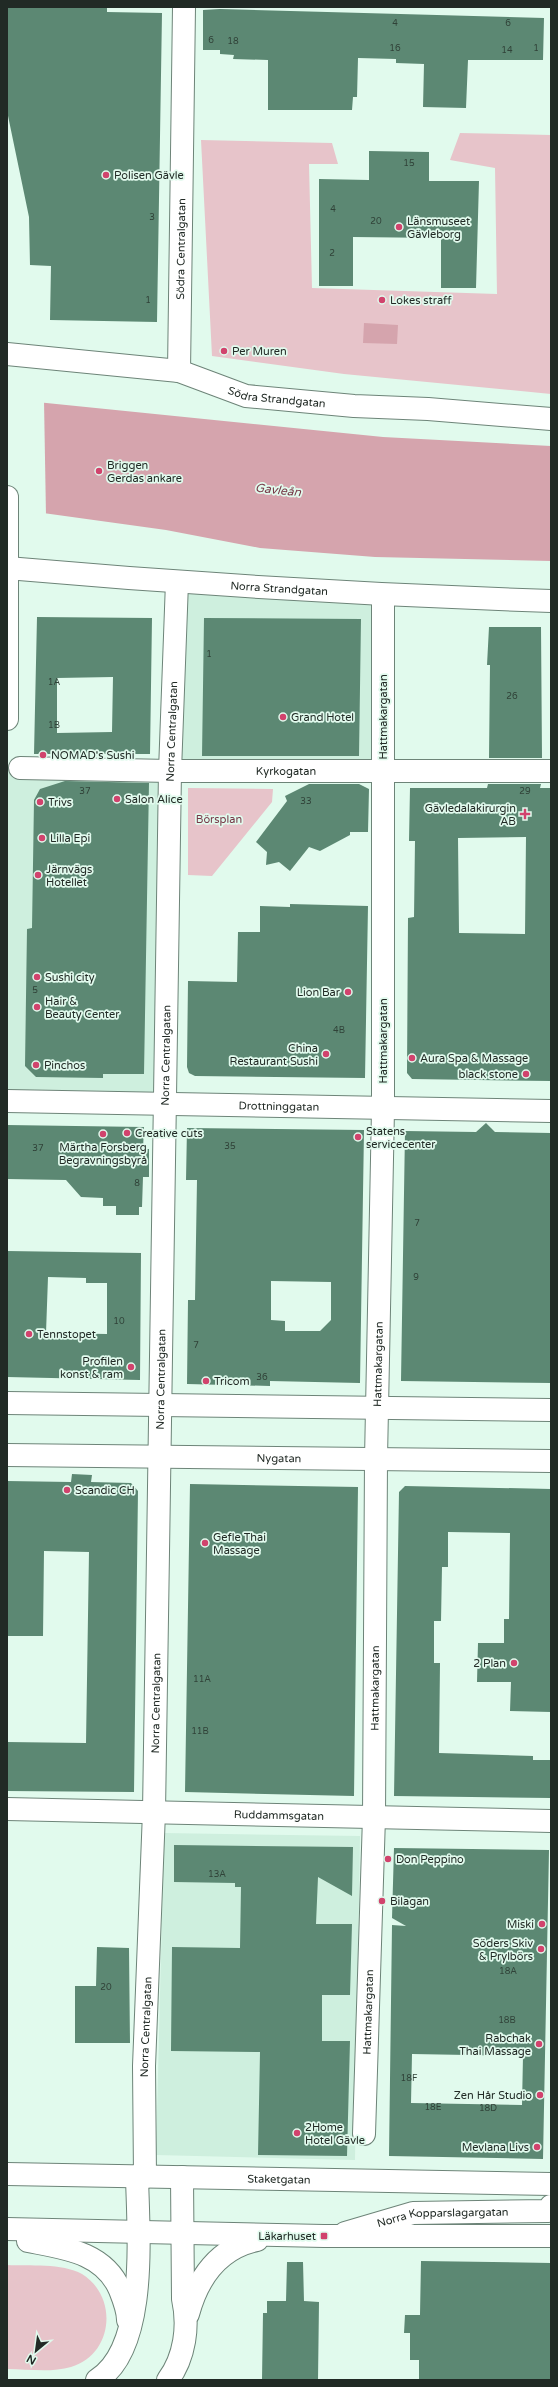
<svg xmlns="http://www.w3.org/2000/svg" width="558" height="2387" font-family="'Varela Round',sans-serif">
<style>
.built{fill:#ceefde}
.green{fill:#e7c4ca}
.water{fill:#d5a4ad}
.pier{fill:#e1faed}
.building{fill:#5c8873;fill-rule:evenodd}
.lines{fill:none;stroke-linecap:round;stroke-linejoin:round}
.street-casing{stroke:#6d8478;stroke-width:24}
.secondary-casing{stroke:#6d8478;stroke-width:24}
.street{stroke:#fff;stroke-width:22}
.secondary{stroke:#fff;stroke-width:22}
.poi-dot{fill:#d1436d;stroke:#e1faed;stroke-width:1.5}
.labels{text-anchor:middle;stroke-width:3.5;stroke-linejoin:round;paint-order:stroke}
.number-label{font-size:9px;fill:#304238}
.poi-label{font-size:11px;fill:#212a25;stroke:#e1faed;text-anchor:start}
.street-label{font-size:11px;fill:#212a25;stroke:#e1faed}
.park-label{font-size:11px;fill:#763747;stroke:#e1faed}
.water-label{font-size:12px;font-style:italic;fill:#763847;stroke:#e1faed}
</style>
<rect width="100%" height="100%" fill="#e1faed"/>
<path class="built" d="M 177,582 L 383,595 L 383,769 L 170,771 L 165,1103 L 7,1101 L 7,768 L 170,771 Z
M 164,1833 L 360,1836 L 355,2160 L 156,2155 Z"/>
<path class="green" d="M 460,133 L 551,135 L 551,394 L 344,374 L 212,356 L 201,140 L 332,143 L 338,164 L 309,164 L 312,288 L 497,294 L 495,168 L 450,160 Z
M 188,788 L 273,789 L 272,802 L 212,876 L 188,875 Z
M 7,2265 C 29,2266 62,2263 82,2274 C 119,2297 113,2355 71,2367 C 51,2373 27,2369 7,2369 Z"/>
<path class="water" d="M 364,323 L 398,325 L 397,344 L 363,343 Z
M 7,399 L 383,437 L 551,446 L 551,561 L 375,557 L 260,548 L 166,530 L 7,508 Z"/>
<path class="pier" d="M 7,397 L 44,401 L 46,516 L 7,510 Z"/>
<path class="building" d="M 7,7 L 107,7 L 107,12 L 162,13 L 157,322 L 50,320 L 51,266 L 30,265 L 29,217 L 7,111 Z
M 220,9 L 544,18 L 543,60 L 468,60 L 466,108 L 423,107 L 424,64 L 396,63 L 396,59 L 358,58 L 357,97 L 353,97 L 352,110 L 268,110 L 268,60 L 233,59 L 234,55 L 220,54 L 220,50 L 203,50 L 203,10 Z
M 369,151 L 429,152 L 429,181 L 479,181 L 476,288 L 441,288 L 441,238 L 353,237 L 353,286 L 319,286 L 319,179 L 369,180 Z
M 37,617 L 152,618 L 150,754 L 34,754 ZM 113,677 L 112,732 L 57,733 L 57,678 Z
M 204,618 L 361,619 L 359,756 L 202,756 Z
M 489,627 L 541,627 L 542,758 L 489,758 L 490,665 L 487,665 Z
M 65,781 L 149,783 L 144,1074 L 103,1074 L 103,1078 L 36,1077 L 25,1066 L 27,929 L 32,928 L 34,800 L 40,789 Z
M 309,784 L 359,784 L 369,789 L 368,832 L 350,832 L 350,835 L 320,851 L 309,847 L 290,871 L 279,862 L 266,865 L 267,852 L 256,842 L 287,801 L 285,796 Z
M 488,784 L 541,784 L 540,788 L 551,788 L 551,1081 L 412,1079 L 407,1073 L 408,918 L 414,917 L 415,841 L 409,841 L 410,788 L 487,788 ZM 526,837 L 525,934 L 459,933 L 458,838 Z
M 290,904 L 368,906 L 365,1078 L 195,1076 L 189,1073 L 187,1067 L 188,981 L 237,982 L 238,932 L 260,932 L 260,906 L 290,907 Z
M 486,1123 L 495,1132 L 551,1133 L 551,1383 L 401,1381 L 405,1131 L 476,1132 Z
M 7,1125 L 144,1127 L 143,1149 L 149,1149 L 149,1177 L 143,1177 L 142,1207 L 139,1207 L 139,1215 L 116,1215 L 116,1206 L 103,1206 L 103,1198 L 81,1197 L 66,1180 L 7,1179 Z
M 187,1128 L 364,1130 L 360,1383 L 270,1381 L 270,1386 L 187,1384 L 188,1300 L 195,1300 L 197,1180 L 186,1180 ZM 271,1281 L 331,1282 L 331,1320 L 320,1331 L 285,1331 L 285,1321 L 271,1320 Z
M 7,1251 L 141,1253 L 140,1380 L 7,1377 ZM 48,1277 L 86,1278 L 86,1283 L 107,1283 L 107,1334 L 46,1333 Z
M 72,1474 L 92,1475 L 91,1482 L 131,1483 L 138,1491 L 134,1792 L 7,1791 L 7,1742 L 86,1743 L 89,1552 L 44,1551 L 43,1636 L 7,1636 L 7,1481 L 71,1482 Z
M 190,1484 L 358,1487 L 354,1796 L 185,1792 Z
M 405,1486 L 551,1489 L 551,1712 L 510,1711 L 511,1682 L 477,1682 L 478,1643 L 504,1643 L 504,1619 L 509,1619 L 510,1533 L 448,1532 L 448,1567 L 442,1567 L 441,1621 L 434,1621 L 434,1663 L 440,1663 L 439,1753 L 533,1756 L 533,1760 L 551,1760 L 551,1798 L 394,1796 L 399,1492 Z
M 174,1845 L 353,1847 L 352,1896 L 318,1877 L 316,1924 L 352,1924 L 350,1995 L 322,1995 L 322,2041 L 350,2041 L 347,2156 L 258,2155 L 260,2052 L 171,2051 L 172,1947 L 240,1948 L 241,1887 L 235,1887 L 235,1883 L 174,1882 Z
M 394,1848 L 549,1850 L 543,2159 L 389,2156 L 392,1925 L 406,1926 L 392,1918 ZM 412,2054 L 523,2056 L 522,2105 L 411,2103 Z
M 97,1947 L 129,1948 L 130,2043 L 75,2043 L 75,1986 L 96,1986 Z
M 421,2261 L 551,2263 L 551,2380 L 419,2380 L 419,2360 L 410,2360 L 410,2333 L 404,2333 L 405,2315 L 420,2315 Z
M 287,2262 L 303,2262 L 304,2301 L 319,2302 L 318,2380 L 262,2380 L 263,2313 L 267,2313 L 267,2301 L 286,2301 Z"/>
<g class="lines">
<g class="street-casing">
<g id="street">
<path id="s1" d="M 7,354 L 179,371 L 246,396 L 354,406 L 428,409 L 551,419"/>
<path id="s2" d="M 179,371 L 184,7"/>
<path id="s3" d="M 7,568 C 188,584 369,595 551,601"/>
<path id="s4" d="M 20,768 L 170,771 L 551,771"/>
<path id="s5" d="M 7,1101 L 551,1111"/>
<path d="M 7,1403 L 551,1410"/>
<path id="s6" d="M 7,1455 L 551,1461"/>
<path id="s7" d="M 7,1809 L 551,1821"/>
<path id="s8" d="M 364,2134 L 374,1817 L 376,1459 L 383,1109 L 383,595"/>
<path id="s9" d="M 145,2177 L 144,2066 L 154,1812 L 170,771 L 177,582"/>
<path id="s10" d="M 345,2233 L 413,2213 L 548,2211 L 551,2206"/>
</g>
</g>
<g class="secondary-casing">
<g id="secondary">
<path d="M 7,497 L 7,719"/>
<path id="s11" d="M 7,2174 L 551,2184"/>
<path d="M 7,2229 L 324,2236 L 551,2236"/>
<path d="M 28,2241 C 64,2248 104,2252 120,2290 C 124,2300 128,2310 128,2320"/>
<path d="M 188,2314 C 198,2277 219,2248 257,2240"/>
<path d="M 97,2380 C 149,2348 138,2230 137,2176"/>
<path d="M 168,2380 C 185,2357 189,2326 183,2299 L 182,2177"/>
</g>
</g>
<use href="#street" class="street"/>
<use href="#secondary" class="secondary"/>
</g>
<g class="poi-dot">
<circle cx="106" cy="175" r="4"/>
<circle cx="399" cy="227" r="4"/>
<circle cx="382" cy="300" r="4"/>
<circle cx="224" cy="351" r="4"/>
<circle cx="99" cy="471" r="4"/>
<circle cx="283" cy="717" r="4"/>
<circle cx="43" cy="755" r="4"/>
<circle cx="117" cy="799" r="4"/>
<circle cx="40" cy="802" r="4"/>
<path d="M523 808h4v4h4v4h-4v4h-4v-4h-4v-4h4z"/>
<circle cx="42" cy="838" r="4"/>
<circle cx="38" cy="875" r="4"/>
<circle cx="37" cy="977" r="4"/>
<circle cx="348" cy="992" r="4"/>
<circle cx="37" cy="1007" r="4"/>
<circle cx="326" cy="1054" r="4"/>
<circle cx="412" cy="1058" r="4"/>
<circle cx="36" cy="1065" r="4"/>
<circle cx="526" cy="1074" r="4"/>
<circle cx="127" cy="1133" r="4"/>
<circle cx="103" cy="1134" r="4"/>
<circle cx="358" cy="1137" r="4"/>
<circle cx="29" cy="1334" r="4"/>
<circle cx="131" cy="1367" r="4"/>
<circle cx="206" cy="1381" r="4"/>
<circle cx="67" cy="1490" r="4"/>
<circle cx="205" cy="1543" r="4"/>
<circle cx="514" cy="1663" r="4"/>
<circle cx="388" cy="1859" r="4"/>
<circle cx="382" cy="1901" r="4"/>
<circle cx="542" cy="1924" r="4"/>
<circle cx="541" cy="1949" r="4"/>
<circle cx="539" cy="2044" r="4"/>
<circle cx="540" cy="2095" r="4"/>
<circle cx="297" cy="2133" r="4"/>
<circle cx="537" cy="2147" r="4"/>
<rect x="320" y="2232" width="8" height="8" rx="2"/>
</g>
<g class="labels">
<g class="number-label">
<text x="395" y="26">4</text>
<text x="508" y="26">6</text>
<text x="211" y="43">6</text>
<text x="233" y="44">18</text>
<text x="395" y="51">16</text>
<text x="536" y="51">1</text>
<text x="507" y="53">14</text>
<text x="409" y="166">15</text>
<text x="333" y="212">4</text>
<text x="152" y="220">3</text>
<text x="376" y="224">20</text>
<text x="332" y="256">2</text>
<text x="148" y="303">1</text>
<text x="209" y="657">1</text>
<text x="54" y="685">1A</text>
<text x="512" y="699">26</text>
<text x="54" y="728">1B</text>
<text x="85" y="794">37</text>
<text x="525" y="794">29</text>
<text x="306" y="804">33</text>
<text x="35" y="993">5</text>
<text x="339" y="1033">4B</text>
<text x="230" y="1149">35</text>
<text x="38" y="1151">37</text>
<text x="137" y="1186">8</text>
<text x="417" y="1226">7</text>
<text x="416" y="1280">9</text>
<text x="119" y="1324">10</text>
<text x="196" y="1348">7</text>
<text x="262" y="1380">36</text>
<text x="202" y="1682">11A</text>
<text x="200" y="1734">11B</text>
<text x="217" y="1877">13A</text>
<text x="508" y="1974">18A</text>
<text x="106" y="1990">20</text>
<text x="507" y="2023">18B</text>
<text x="409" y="2081">18F</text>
<text x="433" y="2110">18E</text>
<text x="488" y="2111">18D</text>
</g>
<g class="poi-label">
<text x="114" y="179">Polisen Gävle</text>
<text x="407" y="225">Länsmuseet<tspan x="407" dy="13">Gävleborg</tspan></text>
<text x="390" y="304">Lokes straff</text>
<text x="232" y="355">Per Muren</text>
<text x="107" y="469">Briggen<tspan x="107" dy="13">Gerdas ankare</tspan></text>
<text x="291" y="721">Grand Hotel</text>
<text x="51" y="759">NOMAD's Sushi</text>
<text x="125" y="803">Salon Alice</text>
<text x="48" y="806">Trivs</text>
<text x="516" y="812" text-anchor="end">Gävledalakirurgin<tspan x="516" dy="13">AB</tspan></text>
<text x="50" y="842">Lilla Epi</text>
<text x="46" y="873">Järnvägs<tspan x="46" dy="13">Hotellet</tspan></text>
<text x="45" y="981">Sushi city</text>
<text x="340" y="996" text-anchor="end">Lion Bar</text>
<text x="45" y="1005">Hair &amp;<tspan x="45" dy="13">Beauty Center</tspan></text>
<text x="318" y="1052" text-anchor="end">China<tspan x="318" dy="13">Restaurant Sushi</tspan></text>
<text x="420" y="1062">Aura Spa &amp; Massage</text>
<text x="44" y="1069">Pinchos</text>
<text x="518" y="1078" text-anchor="end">black stone</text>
<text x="366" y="1135">Statens<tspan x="366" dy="13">servicecenter</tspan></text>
<text x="135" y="1137">Creative cuts</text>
<text x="103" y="1151" text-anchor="middle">Märtha Forsberg<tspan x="103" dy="13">Begravningsbyrå</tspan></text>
<text x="37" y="1338">Tennstopet</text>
<text x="123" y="1365" text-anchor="end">Profilen<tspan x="123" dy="13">konst &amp; ram</tspan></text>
<text x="214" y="1385">Tricom</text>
<text x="75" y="1494">Scandic CH</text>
<text x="213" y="1541">Gefle Thai<tspan x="213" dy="13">Massage</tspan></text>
<text x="506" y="1667" text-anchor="end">2 Plan</text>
<text x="396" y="1863">Don Peppino</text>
<text x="390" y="1905">Bilagan</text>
<text x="534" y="1928" text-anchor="end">Miski</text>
<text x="533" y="1947" text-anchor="end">Söders Skiv<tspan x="533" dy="13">&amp; Prylbörs</tspan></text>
<text x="531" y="2042" text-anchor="end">Rabchak<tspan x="531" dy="13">Thai Massage</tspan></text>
<text x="532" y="2099" text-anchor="end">Zen Hår Studio</text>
<text x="305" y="2131">2Home<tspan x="305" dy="13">Hotel Gävle</tspan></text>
<text x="529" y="2151" text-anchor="end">Mevlana Livs</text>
<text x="316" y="2240" text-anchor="end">Läkarhuset</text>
</g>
<g class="street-label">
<text dy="4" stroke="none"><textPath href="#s2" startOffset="122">Södra Centralgatan</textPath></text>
<text dy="4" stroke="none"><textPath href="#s1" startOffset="275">Södra Strandgatan</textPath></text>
<text dy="4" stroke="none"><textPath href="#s3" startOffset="273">Norra Strandgatan</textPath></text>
<text transform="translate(383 717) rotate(-90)" y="4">Hattmakargatan</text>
<text dy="4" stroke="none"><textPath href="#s9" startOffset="1446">Norra Centralgatan</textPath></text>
<text dy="4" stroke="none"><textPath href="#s4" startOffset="266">Kyrkogatan</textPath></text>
<text transform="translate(383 1041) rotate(-90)" y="4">Hattmakargatan</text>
<text dy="4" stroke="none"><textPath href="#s9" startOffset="1122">Norra Centralgatan</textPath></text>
<text dy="4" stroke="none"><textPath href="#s5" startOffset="272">Drottninggatan</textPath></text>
<text dy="4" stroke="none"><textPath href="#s8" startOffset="770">Hattmakargatan</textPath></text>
<text dy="4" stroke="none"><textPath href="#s9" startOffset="798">Norra Centralgatan</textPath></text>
<text dy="4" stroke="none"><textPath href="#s6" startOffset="272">Nygatan</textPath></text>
<text dy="4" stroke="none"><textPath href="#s8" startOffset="446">Hattmakargatan</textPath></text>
<text dy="4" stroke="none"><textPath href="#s9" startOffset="474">Norra Centralgatan</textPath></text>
<text dy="4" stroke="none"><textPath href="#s7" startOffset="272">Ruddammsgatan</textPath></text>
<text dy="4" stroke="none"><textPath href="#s8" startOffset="122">Hattmakargatan</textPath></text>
<text dy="4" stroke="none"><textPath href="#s9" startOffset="150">Norra Centralgatan</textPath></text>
<text dy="4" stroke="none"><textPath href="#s11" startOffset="272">Staketgatan</textPath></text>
<text dy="4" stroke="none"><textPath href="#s10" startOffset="100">Norra Kopparslagargatan</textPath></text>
</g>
<g class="park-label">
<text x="219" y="823">Börsplan</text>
</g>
<g class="water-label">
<text transform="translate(278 490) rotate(6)" y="4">Gavleån</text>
</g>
</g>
<rect width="558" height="2387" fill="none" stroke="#212a25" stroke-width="16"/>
<g transform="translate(36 2351) rotate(209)" stroke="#e1faed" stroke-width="3" paint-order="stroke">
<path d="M0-3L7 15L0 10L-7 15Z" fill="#212a25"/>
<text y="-6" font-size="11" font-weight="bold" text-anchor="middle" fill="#212a25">N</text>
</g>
</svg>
